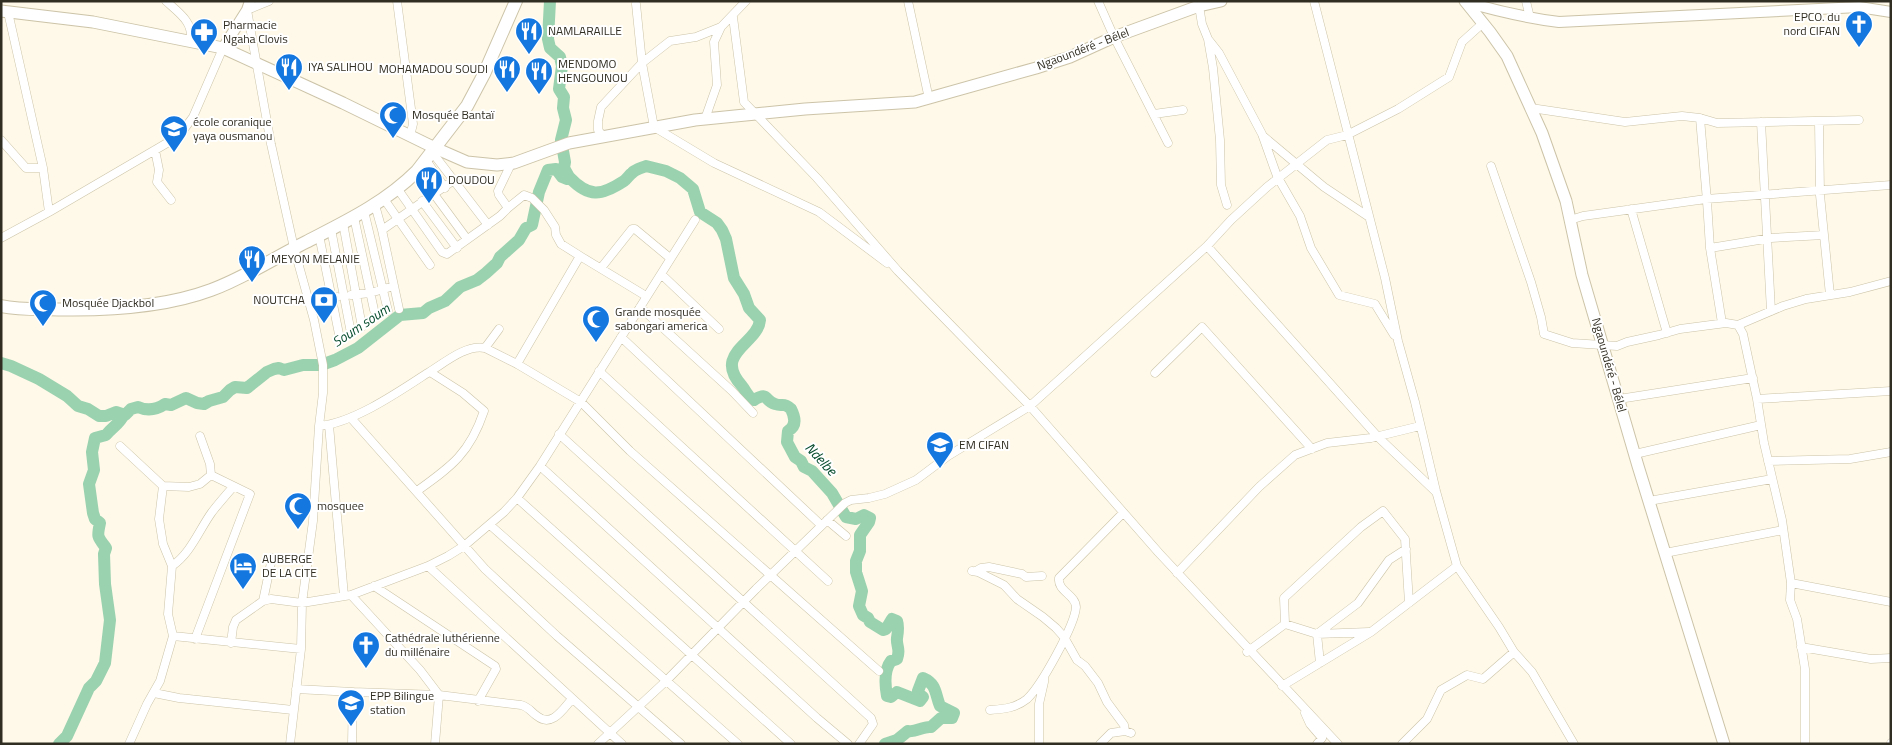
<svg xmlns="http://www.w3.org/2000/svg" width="1892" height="745" font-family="'Titillium Web',sans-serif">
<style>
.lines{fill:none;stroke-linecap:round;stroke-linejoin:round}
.river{stroke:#9ad1af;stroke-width:12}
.minor-casing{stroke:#ccc3a8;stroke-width:9}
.tertiary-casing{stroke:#ccc3a8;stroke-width:12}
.secondary-casing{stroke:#ccc3a8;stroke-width:13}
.primary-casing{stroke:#ccc3a8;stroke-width:14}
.minor{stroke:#fff;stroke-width:8}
.tertiary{stroke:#fff;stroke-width:10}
.secondary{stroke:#fff;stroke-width:11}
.primary{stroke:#fff;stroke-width:12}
.labels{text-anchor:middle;stroke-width:4;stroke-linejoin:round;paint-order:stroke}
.poi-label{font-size:12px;fill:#302d22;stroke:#fff;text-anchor:start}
.street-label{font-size:12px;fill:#302d22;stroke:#fff}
.water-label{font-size:14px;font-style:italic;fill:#054b2c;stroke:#fff}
</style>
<rect width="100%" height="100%" fill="#fef9e8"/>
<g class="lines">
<path class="river" d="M 569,177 C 589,198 601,196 624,181 C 627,179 629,175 632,173 C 636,169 642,168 646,166 L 666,171 L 680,178 L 693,189 L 700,212 L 717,223 L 722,230 L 726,239 L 734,278 L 744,294 L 749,308 L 760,320 C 758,344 712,353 742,386 C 747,392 747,397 754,400 C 769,391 764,401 775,404 C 783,407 783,402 791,409 C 795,417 797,426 788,431 L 787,442 L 795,457 L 801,461 L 804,467 L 812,471 L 832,493 L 846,517 L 856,519 L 864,515 L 870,518 L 869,522 L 860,535 L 860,551 L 856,561 L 856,572 L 862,591 L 859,606 L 863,615 L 868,618 L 870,622 L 883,630 L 886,629 L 892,619 L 897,621 C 899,627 898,632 897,638 C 896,646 901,649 897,659 L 891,661 C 884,670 885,685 887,696 L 891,697 L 897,692 L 920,701 L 923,697 L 919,694 L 918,691 L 923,678 C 937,684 935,694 940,706 L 954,713 L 952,718 L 941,718 L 931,727 C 923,726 915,733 908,731 L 897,740 L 885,744
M 1,363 L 11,366 L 39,379 L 67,396 L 78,406 L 88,409 L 99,416 L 106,416 L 116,412 L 125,415 L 131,409 L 138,407 C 147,411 156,410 165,404 L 171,405 L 186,398 L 197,403 L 204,404 L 209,401 L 223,397 L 230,390 L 235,387 L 247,388 L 267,372 L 274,369 L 279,368 L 284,370 L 303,365 L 321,365 L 335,360 L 358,348 L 400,315 L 423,313 L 429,308 L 445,301 L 460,287 L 477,280 L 486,273 L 497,263 L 500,257 L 519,240 L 526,228 L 532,225 L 539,192 L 548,170 L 556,169 L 562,177 L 567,179 L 569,177 L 564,168 L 565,162 L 561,140 L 566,120 L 563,108 L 564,97 L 559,89 L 562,66 L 560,57 L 550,48 L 548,39 L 550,1
M 59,744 L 67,736 L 89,688 L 96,681 L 105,663 L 110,620 L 105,584 L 104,554 L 106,548 C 97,536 97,537 100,523 L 95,519 L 93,513 L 89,484 L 94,470 L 92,452 L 95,438 L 106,435 C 112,427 120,424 124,414"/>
<g class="minor-casing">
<path id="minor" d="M 166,1 C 178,12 195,23 190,41
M 269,1 L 247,10 L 271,144 L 294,248 L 314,320 L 323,365 L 323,393 L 319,426 L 313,521 L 302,603 L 301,649 L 290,744
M 397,1 L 413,124 L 410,136
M 908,1 L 929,99
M 1098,1 L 1114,37 L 1168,143
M 1526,1 L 1530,18
M 636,4 L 642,63 L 654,127 L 714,163 L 819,212 L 887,263
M 1199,6 L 1202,24 L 1208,39 L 1213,68 L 1220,140 L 1221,185 L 1227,205
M 8,12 L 43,168 L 49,212
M 733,17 L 744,102 L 817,178 L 898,271 L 1030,406 L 1159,553 L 1338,744
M 1208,39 L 1219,53 L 1262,134 L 1277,176 L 1300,216 L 1311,248 L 1339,295 L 1375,304 L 1394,335
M 1531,108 L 1625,122 L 1682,116 L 1700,118 L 1717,123 L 1859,120
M 1154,114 L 1183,110
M 1700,118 L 1707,201 L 1710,248 L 1722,323
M 705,119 L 717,85 L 714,42 L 721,27
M 1819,121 L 1820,195 L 1830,295
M 1761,122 L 1771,311
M 603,136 L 598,130 L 598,121 L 601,107 L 642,63 L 670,41 L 696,37 L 721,27 L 746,1
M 1263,136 L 1324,187 L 1369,217
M 1,140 L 26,168 L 43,168
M 155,150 L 159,170 L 157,182 L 171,200
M 432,152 L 488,225
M 426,160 L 445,188
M 1491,166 L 1531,282 L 1541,317 L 1544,334 L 1572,343 L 1617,346 L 1627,342 L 1659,335 L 1680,329 L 1726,323 L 1738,325 L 1783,306 L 1806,299 L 1850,292 L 1891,281
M 417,171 L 467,239
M 397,188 L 442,252 L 447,254 L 500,216 L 508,208 L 499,195 L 498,191 L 511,164
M 384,199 L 430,265
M 422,201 L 457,248
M 375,205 L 382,230 L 399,309
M 508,208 L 524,195 L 532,198 L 544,210 L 555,227 L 556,235 L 561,244 L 580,256
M 1631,209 L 1667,333
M 364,211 L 388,311
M 354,217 L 374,310
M 1570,220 L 1583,216 L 1706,199 L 1891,185
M 343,223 L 362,327
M 331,229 L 351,333
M 382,230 L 454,180
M 319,235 L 340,339
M 1,238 L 49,212 L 179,136 L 193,117 L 223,48
M 1207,246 L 1378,437 L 1435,491
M 1710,248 L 1771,238 L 1824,235
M 601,268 L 632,229 L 635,229 L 670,258
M 661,274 L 719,329
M 351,295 L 370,293 L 394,286
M 310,304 L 337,297
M 640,307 L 732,391 L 753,413
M 1738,325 L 1743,334 L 1757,399 L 1764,443 L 1782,520 L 1791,583 L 1790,600 L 1797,619 L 1805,669 L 1805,744
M 621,337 L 821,525
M 485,348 L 517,364 L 581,402 L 630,451 L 879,671
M 517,364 L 580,256 L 646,296
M 599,371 L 828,581
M 1155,373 L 1202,327 L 1312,449
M 1619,399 L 1753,378
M 1757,399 L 1891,391
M 351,418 L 485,569 L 557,636 L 681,744
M 329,425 L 344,596
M 319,426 C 353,423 397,393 426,374 C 442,365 465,344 485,348 L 499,329
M 559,434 L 871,718 L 873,724 L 859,744
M 120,446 L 163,486 L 189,487 L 200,484 L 211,475
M 1635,454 L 1761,425
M 1768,461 L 1850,459 L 1891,452
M 540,466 L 817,718 L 848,744
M 417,491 C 452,466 470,453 484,411 L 463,393 L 430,372
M 517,498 L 791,744
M 1649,501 L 1772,479
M 827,520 L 846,536
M 490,525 L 738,744
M 1665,553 L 1783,530
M 172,566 C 191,553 199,530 212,512 C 219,503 226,495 233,487
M 428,566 L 622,744
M 1457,566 L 1499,627 L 1514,652 L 1532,672 L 1574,744
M 972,571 L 978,572 L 1004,585 L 1017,599 L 1043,617 L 1056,628 L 1064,637 L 1077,660 L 1085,666 L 1098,683 L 1107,702 L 1124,725 L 1125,731 L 1131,733
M 976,571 L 981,568 L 989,567 L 1022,574 L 1026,577 L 1042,576
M 1177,573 L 1259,487 L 1295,455 L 1327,443 L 1371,438 L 1420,426
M 1791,583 L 1891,602
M 374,586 L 495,666 L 496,669 L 478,701
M 351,595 L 420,670 L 439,695 L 521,705 C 529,707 531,712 537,716 C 552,728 563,709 572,699
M 263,601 L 272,558
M 1285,624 L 1317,634 L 1369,632
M 173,636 L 301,649
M 195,639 L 250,494 L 211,475 L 210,464 L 200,436
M 231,643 L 233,627 L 236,620 L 263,601 L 271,599 L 302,603 L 351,595 L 428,566 L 448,556 L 464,546 L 504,512 L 517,498 L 540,466 L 695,220
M 1801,647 L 1871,659 L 1891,658
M 1247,652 L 1285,624 L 1284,598 L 1361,527 L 1383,511 L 1405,539 L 1409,603
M 1320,663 L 1317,634 L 1358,603 L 1389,560 L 1406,549
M 1282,686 L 1371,632 L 1457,566 L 1436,491 L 1415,402 L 1398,341 L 1385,278 L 1314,1
M 296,689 L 353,692 L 352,744
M 353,692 L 439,695 L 435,744
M 154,693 L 179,698 L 293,710
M 990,710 C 1004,709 1016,708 1027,699 C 1041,686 1075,625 1076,607 C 1076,595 1057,591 1059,578 L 1123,513
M 1305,713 L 1310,724 L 1322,738 L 1317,744
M 129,744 L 147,704 L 160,681 L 173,636 L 168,614 L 172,566 L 163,544 L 159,519 L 163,486
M 598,744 L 666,681 L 756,589 L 845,503 L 851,500 L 869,498 L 885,494 L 916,480 L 948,456 L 1030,406 L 1207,246 L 1231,220 L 1267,187 L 1327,140 L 1347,135 L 1398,109 L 1449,77 L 1462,42 L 1483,23
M 1039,744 L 1039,704 L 1044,682 L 1044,677
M 1100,744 L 1111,733 L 1125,731
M 1402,744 L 1427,719 L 1441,690 L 1467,675 L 1483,679 L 1514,652
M 1891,744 L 1891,743"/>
</g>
<g class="tertiary-casing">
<path id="tertiary" d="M 1466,2 C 1497,11 1527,18 1559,22 L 1859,7 L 1891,12
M 223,48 L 247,10 L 250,1"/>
</g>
<g class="secondary-casing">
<path id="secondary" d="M 1465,1 L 1490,32 L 1507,56 L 1542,133 L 1566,201 L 1582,275 L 1638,466 L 1724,744
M 1,11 L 93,22 L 223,48 L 343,103 L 435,148 L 467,162 L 497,165 L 514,163 L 569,143 L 695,120 L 805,109 L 915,102 L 1036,68 L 1070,57 L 1114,37 L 1199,6 L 1221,1"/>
</g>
<g class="primary-casing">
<path id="primary" d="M 1,306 C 15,309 29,309 43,309 C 97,311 160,309 211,290 C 244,278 274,258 306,242 C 345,222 385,203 417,171 L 467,106 L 484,74 L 516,1"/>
</g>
<use href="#minor" class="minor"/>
<use href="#tertiary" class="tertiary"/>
<use href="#secondary" class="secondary"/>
<use href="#primary" class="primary"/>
</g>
<defs>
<g id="church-pin" transform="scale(1.4375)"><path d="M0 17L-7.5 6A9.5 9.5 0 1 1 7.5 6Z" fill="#1377df" stroke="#fff"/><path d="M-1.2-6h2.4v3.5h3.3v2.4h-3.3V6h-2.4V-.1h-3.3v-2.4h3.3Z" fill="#fff"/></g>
<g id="restaurant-pin" transform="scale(1.4375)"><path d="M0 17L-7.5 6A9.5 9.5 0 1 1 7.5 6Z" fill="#1377df" stroke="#fff"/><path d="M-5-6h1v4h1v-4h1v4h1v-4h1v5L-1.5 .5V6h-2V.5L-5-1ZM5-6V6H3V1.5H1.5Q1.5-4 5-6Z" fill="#fff"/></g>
<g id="pharmacy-pin" transform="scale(1.4375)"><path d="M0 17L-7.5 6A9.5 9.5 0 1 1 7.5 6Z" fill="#1377df" stroke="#fff"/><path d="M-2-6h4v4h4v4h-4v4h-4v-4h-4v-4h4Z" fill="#fff"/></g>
<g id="mosque-pin" transform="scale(1.4375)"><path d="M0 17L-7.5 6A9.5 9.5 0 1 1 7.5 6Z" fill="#1377df" stroke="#fff"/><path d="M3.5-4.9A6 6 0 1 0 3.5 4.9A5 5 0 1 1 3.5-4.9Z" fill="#fff"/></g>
<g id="school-pin" transform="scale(1.4375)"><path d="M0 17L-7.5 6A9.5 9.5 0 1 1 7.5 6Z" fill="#1377df" stroke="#fff"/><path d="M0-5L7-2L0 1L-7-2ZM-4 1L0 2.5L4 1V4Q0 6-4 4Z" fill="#fff"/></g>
<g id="bank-pin" transform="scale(1.4375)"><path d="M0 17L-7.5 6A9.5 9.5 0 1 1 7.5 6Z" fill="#1377df" stroke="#fff"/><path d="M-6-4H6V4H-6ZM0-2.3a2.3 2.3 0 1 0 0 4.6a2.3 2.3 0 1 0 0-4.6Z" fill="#fff"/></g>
<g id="hotel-pin" transform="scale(1.4375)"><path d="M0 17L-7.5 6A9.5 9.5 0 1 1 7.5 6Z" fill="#1377df" stroke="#fff"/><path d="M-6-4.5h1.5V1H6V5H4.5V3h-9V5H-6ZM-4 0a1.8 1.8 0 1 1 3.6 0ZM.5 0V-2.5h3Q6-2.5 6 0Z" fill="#fff"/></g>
</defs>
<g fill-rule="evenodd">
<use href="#church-pin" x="1859" y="24"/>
<use href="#restaurant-pin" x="529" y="31"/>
<use href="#pharmacy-pin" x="204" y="32"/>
<use href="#restaurant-pin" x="289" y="67"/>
<use href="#restaurant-pin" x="507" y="69"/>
<use href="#restaurant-pin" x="539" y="71"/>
<use href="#mosque-pin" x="393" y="115"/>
<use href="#school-pin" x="174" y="129"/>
<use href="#restaurant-pin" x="429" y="180"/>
<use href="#restaurant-pin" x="252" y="259"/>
<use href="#bank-pin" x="324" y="300"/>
<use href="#mosque-pin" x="43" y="303"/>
<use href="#mosque-pin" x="596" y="319"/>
<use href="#school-pin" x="940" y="445"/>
<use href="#mosque-pin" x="298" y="506"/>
<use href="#hotel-pin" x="243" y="566"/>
<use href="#church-pin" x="366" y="645"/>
<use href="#school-pin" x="351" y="703"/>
</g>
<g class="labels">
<g class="poi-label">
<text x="1840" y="21" text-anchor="end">EPCO. du<tspan x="1840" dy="14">nord CIFAN</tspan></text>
<text x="223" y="29">Pharmacie<tspan x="223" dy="14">Ngaha Clovis</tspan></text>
<text x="548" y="35">NAMLARAILLE</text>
<text x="558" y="68">MENDOMO<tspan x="558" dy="14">HENGOUNOU</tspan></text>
<text x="308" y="71">IYA SALIHOU</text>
<text x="488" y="73" text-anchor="end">MOHAMADOU SOUDI</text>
<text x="412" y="119">Mosquée Bantaï</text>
<text x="193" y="126">école coranique<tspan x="193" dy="14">yaya ousmanou</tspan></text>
<text x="448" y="184">DOUDOU</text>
<text x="271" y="263">MEYON MELANIE</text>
<text x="305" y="304" text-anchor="end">NOUTCHA</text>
<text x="62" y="307">Mosquée Djackbol</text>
<text x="615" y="316">Grande mosquée<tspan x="615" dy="14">sabongari america</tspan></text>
<text x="959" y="449">EM CIFAN</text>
<text x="317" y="510">mosquee</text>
<text x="262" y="563">AUBERGE<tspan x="262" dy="14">DE LA CITE</tspan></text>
<text x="385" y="642">Cathédrale luthérienne<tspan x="385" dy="14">du millénaire</tspan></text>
<text x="370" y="700">EPP Bilingue<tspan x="370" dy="14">station</tspan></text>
</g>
<g class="street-label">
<text transform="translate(1083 49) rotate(-21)" y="4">Ngaoundéré - Bélel</text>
<text transform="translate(1609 365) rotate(74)" y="4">Ngaoundéré - Bélel</text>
</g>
<g class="water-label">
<text transform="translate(361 325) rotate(-34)" y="5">Soum soum</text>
<text transform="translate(821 459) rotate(47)" y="5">Ndelbe</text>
</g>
</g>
<rect width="1892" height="745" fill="none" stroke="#302d22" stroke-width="5"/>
</svg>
